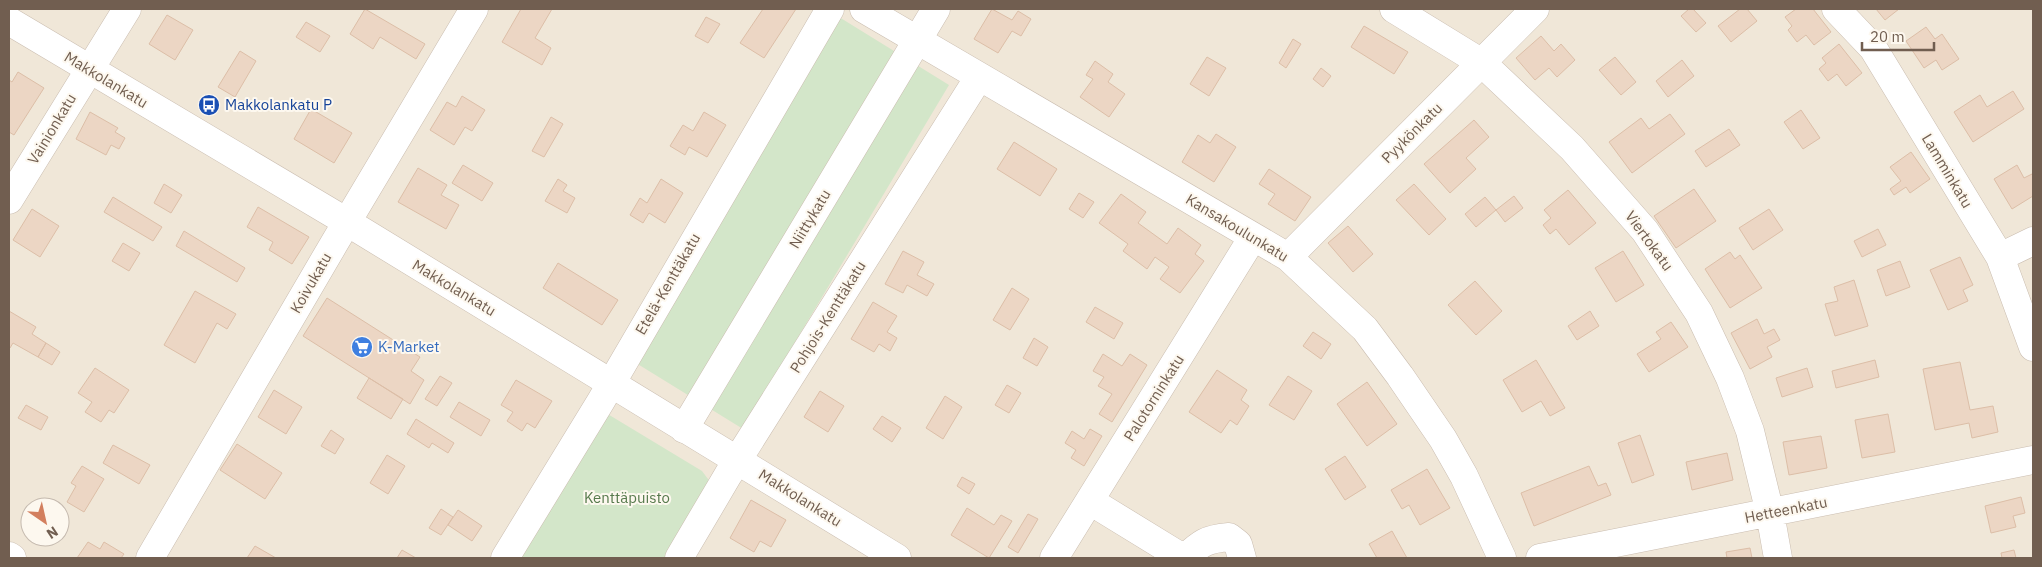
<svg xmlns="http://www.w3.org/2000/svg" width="2042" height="567" font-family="'IBM Plex Sans',sans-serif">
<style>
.residential{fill:#f0e7d8;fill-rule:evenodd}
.green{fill:#d3e6c9}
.building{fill:#ecd6c4;stroke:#dcbea7}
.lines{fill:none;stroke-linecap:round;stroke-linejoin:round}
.minor-casing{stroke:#cabdb0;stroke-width:29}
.tertiary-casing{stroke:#cabdb0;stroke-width:29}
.minor{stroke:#fff;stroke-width:28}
.tertiary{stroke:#fff;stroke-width:28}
.labels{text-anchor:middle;stroke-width:4;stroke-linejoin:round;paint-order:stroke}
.street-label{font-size:15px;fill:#715e50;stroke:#fdf8ef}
.transit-label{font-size:15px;fill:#164399;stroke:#fdf8ef;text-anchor:start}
.shop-label{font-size:15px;fill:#366cbe;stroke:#fdf8ef;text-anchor:start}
.park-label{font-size:15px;fill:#577a4d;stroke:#fdf8ef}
</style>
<rect width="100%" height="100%" fill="#faf4e9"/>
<path class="residential" d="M 9,9 L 2033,9 L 2033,558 L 9,558 ZM 30,507 L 60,507 L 60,537 L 30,537 Z"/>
<path class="green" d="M 839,17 L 949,85 L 743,429 L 636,363 Z
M 606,413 L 702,471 L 711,483 L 666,558 L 520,558 Z"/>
<path class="building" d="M 365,9 L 425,44 L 416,59 L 380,37 L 373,49 L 350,34 Z
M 521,9 L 552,9 L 535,38 L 551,48 L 542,65 L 502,42 Z
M 763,9 L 796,9 L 764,58 L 740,43 Z
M 992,9 L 1012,20 L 1018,11 L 1031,19 L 1021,36 L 1012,31 L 998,53 L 974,39 Z
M 1689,9 L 1693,9 L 1706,23 L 1696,32 L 1681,16 Z
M 1740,9 L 1747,9 L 1757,21 L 1731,42 L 1718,26 Z
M 1796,9 L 1813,9 L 1831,32 L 1814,45 L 1806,35 L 1797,42 L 1788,30 L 1792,26 L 1785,17 Z
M 1876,9 L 1899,9 L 1885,20 Z
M 167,15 L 193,30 L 175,60 L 149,44 Z
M 706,17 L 720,24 L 708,43 L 695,36 Z
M 306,22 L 330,36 L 320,52 L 296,37 Z
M 1364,26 L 1408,52 L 1394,74 L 1351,47 Z
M 1926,27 L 1935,39 L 1942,34 L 1959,59 L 1942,70 L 1936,60 L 1924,68 L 1906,41 Z
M 1541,36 L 1554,51 L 1561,44 L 1575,60 L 1557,77 L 1549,68 L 1535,80 L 1516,58 Z
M 1293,39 L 1301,44 L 1286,68 L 1279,63 Z
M 1839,44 L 1862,73 L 1846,86 L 1837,74 L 1828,81 L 1819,69 L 1826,63 L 1822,58 Z
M 240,51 L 256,61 L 235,97 L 218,87 Z
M 1207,57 L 1226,68 L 1209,96 L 1190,84 Z
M 1615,57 L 1636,82 L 1621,95 L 1599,70 Z
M 1682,60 L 1694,76 L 1668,97 L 1656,81 Z
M 1095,61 L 1113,74 L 1108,82 L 1125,94 L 1109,117 L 1080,97 L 1093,79 L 1086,75 Z
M 1321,68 L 1331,76 L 1323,87 L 1313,79 Z
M 18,72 L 44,88 L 14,135 L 9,132 L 9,80 L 12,82 Z
M 2013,91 L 2024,109 L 1973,142 L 1954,112 L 1980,95 L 1987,107 Z
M 462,96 L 485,110 L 472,131 L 465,127 L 454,145 L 430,130 L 447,102 L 456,107 Z
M 311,109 L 352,133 L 334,163 L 294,139 Z
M 1801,110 L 1820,138 L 1803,149 L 1784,122 Z
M 90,112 L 118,128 L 115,132 L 125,138 L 119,149 L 111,145 L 106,155 L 76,139 Z
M 704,112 L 726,125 L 707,157 L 689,147 L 685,155 L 670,146 L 683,125 L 693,131 Z
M 1670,114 L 1685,134 L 1632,173 L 1609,142 L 1641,118 L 1649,129 Z
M 551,117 L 563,124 L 544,157 L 532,151 Z
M 1474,120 L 1489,137 L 1466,158 L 1476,169 L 1450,193 L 1424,164 Z
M 1729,129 L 1740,145 L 1706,167 L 1695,151 Z
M 1216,134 L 1236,147 L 1214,182 L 1182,162 L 1198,135 L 1210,143 Z
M 1014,142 L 1057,169 L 1040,196 L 997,169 Z
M 1911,152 L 1930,179 L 1910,193 L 1906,187 L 1894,195 L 1890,189 L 1901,181 L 1890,167 Z
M 463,165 L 493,183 L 482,201 L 452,183 Z
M 2017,165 L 2024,178 L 2032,174 L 2033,176 L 2033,196 L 2012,209 L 1994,179 Z
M 418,168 L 447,185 L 441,195 L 459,205 L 446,229 L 398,202 Z
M 1269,169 L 1311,197 L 1295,221 L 1268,204 L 1275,194 L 1259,184 Z
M 558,179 L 567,185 L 563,191 L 575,198 L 567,213 L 545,201 Z
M 661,179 L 683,193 L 665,223 L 649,213 L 643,223 L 630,215 L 640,198 L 647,203 Z
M 164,184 L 182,195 L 171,213 L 154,203 Z
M 1414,184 L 1446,219 L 1429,235 L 1396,200 Z
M 1694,189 L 1716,221 L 1676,248 L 1654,216 Z
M 1568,190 L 1596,223 L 1569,245 L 1556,229 L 1550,234 L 1543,225 L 1551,218 L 1544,210 Z
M 1079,193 L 1094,202 L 1083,218 L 1069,209 Z
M 1121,194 L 1146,212 L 1138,223 L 1167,244 L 1178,228 L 1201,245 L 1195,254 L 1204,261 L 1180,293 L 1160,279 L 1169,267 L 1155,257 L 1147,269 L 1123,251 L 1128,244 L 1099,223 Z
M 1514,196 L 1523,208 L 1505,222 L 1496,210 Z
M 113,197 L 162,227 L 153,241 L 104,212 Z
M 1485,197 L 1496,210 L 1476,227 L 1465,214 Z
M 258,207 L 309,237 L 292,264 L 269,250 L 273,242 L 247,227 Z
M 32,209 L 59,226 L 40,257 L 13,240 Z
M 1769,209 L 1783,230 L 1753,250 L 1739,228 Z
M 1348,226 L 1373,254 L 1353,272 L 1328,243 Z
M 1878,229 L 1886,245 L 1862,257 L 1854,241 Z
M 184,231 L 245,268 L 237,282 L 176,246 Z
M 123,243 L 140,253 L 129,271 L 112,261 Z
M 903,251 L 924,262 L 917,275 L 934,284 L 927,296 L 907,285 L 903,293 L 885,284 Z
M 1623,251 L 1644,285 L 1616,302 L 1595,268 Z
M 1730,252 L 1735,259 L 1740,255 L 1762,288 L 1730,308 L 1705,269 Z
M 1960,257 L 1973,285 L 1963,290 L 1968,301 L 1948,310 L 1930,270 Z
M 1900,261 L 1910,287 L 1886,296 L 1877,270 Z
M 558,263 L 618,300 L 602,325 L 543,288 Z
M 1854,280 L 1868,326 L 1835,336 L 1825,304 L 1838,301 L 1834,287 Z
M 1475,281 L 1502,311 L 1476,335 L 1448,305 Z
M 1012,288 L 1029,299 L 1010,330 L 993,320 Z
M 195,291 L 236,314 L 227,329 L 217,323 L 195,363 L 164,345 Z
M 327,298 L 420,357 L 411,371 L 424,380 L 410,404 L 303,336 Z
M 873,302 L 897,316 L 887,332 L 897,338 L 890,351 L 879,344 L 874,352 L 851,339 Z
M 1095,307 L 1123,323 L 1114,339 L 1086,322 Z
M 9,311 L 36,327 L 32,334 L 46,343 L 38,357 L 13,343 L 10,348 L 9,347 Z
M 1590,311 L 1599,326 L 1577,340 L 1568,326 Z
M 1757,319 L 1764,334 L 1774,329 L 1780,340 L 1767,347 L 1772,357 L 1750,369 L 1731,333 Z
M 1671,322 L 1688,347 L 1649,372 L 1637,354 L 1661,339 L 1656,332 Z
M 1313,332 L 1331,344 L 1321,359 L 1303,346 Z
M 1034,338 L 1048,347 L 1037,366 L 1023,358 Z
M 46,343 L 60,352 L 52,365 L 38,357 Z
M 1103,354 L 1122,366 L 1130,354 L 1147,365 L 1112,422 L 1099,414 L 1112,394 L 1098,386 L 1104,377 L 1093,371 Z
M 1536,360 L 1565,408 L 1550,416 L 1541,401 L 1522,412 L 1503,380 Z
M 1875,360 L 1879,377 L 1836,388 L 1832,371 Z
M 1960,362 L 1970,410 L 1993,406 L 1998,432 L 1972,438 L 1969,423 L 1935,430 L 1923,369 Z
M 95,368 L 129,390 L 114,413 L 109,410 L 101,422 L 85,412 L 92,402 L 78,393 Z
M 1807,368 L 1813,387 L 1782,397 L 1776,378 Z
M 1217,370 L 1247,390 L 1241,400 L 1249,406 L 1237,425 L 1230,420 L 1221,433 L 1189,412 Z
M 440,376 L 452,383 L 437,406 L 425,399 Z
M 1288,376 L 1312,391 L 1294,420 L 1269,405 Z
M 369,378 L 403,399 L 391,419 L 357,398 Z
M 516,380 L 552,401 L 535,428 L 527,423 L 522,431 L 507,421 L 513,412 L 501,405 Z
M 1367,382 L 1397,424 L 1367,446 L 1337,404 Z
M 1007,385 L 1021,393 L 1009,413 L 995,405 Z
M 274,390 L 302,407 L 286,434 L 258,417 Z
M 820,391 L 844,406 L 828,432 L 804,417 Z
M 945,396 L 962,407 L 943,439 L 926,428 Z
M 459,402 L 490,420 L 481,436 L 450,417 Z
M 26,405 L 48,417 L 41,430 L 18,418 Z
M 1888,414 L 1895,452 L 1862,458 L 1855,420 Z
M 882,416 L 901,428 L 892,442 L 873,429 Z
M 416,419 L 454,443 L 448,453 L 432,443 L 429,448 L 407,434 Z
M 1090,429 L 1102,436 L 1084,466 L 1071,458 L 1076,450 L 1065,443 L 1072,431 L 1084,439 Z
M 331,430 L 344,439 L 335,454 L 321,446 Z
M 1640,435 L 1654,475 L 1632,483 L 1618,443 Z
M 1821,436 L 1827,468 L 1789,475 L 1783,442 Z
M 237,444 L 282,473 L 265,499 L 220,470 Z
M 113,445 L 150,465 L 139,484 L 103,463 Z
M 1727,453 L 1733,480 L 1692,490 L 1686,462 Z
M 387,455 L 405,466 L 388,494 L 370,483 Z
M 1345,456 L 1366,487 L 1345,500 L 1325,469 Z
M 82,466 L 104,479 L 84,512 L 67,502 L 76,486 L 71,483 Z
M 1589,466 L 1598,486 L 1606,483 L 1611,495 L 1534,526 L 1521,493 Z
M 1427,469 L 1450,508 L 1420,525 L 1409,505 L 1402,509 L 1391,490 Z
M 962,477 L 975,484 L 969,494 L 957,486 Z
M 2021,497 L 2025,513 L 2013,516 L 2016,527 L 1991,533 L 1985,506 Z
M 751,500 L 786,520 L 771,547 L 760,541 L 754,552 L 730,538 Z
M 967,508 L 994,525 L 1001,515 L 1012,521 L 989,558 L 951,535 Z
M 441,509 L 453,517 L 441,535 L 429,528 Z
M 458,510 L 482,526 L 472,541 L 448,525 Z
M 1028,514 L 1038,519 L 1018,553 L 1008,547 Z
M 1392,531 L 1407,558 L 1377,558 L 1369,544 Z
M 88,542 L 100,549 L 104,542 L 124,554 L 121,558 L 77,558 Z
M 255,546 L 276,558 L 247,558 Z
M 1750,548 L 1752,558 L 1727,558 L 1726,552 Z
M 402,550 L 416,558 L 397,558 Z
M 2014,550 L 2016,558 L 2002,558 L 2001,553 Z"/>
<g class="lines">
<g class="minor-casing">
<path id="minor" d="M 864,9 L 1288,257 L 1365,329 L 1400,376 L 1443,439 L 1464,476 L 1502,558
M 1394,9 L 1482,63 L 1572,148 L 1645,231 L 1699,313 L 1730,378 L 1750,431 L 1770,513 L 1778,558
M 1836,9 L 1873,48 L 2000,257 L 2033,347
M 9,200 L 127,9
M 1288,257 L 1535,9
M 2000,257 L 2033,241
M 684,429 L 936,9
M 1090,501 L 1183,558
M 9,556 L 12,558
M 150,558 L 335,242 L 474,9
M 505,558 L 601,401 L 830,9
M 679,558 L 728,475 L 979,77
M 1054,558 L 1253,237
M 1185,558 C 1201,543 1206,539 1229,537 L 1238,544 L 1242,558
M 1540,558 L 2033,460"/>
</g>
<g class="tertiary-casing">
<path id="tertiary" d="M 9,21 L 347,222 L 897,558"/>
</g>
<use href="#minor" class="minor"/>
<use href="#tertiary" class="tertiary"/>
</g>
<defs>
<g id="bus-disc" transform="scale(1.125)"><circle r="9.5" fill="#1a4fb4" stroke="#fdf8ef"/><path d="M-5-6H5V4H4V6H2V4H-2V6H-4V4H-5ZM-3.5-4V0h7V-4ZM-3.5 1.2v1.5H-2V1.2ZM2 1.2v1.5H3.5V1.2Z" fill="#fff"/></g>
<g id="supermarket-disc" transform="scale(1.125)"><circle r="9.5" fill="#3f7fe0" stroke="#fdf8ef"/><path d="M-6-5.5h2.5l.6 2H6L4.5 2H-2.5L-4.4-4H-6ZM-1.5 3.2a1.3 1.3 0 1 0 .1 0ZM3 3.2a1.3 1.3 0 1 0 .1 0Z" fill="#fff"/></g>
</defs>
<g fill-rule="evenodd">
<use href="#bus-disc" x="209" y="105"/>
<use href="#supermarket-disc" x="362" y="347"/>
</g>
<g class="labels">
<g class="street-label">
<text transform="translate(106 80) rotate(31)" y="5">Makkolankatu</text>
<text transform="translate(52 129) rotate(-59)" y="5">Vainionkatu</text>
<text transform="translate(1412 133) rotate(-45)" y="5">Pyykönkatu</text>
<text transform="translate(1947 171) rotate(59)" y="5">Lamminkatu</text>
<text transform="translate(810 219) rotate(-59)" y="5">Niittykatu</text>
<text transform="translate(1237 228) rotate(31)" y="5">Kansakoulunkatu</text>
<text transform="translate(1649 241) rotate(54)" y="5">Viertokatu</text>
<text transform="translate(311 283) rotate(-60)" y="5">Koivukatu</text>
<text transform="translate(668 284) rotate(-60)" y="5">Etelä-Kenttäkatu</text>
<text transform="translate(454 288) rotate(31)" y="5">Makkolankatu</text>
<text transform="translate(828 317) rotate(-58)" y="5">Pohjois-Kenttäkatu</text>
<text transform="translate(1154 398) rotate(-58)" y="5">Palotorninkatu</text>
<text transform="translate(800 498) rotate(32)" y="5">Makkolankatu</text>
<text transform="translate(1786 510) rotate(-11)" y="5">Hetteenkatu</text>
</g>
<g class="transit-label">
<text x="225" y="110">Makkolankatu P</text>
</g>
<g class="shop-label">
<text x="378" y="352">K-Market</text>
</g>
<g class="park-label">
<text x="627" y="503">Kenttäpuisto</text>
</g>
</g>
<rect width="2042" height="567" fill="none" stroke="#715e50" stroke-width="20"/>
<g transform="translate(45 522) rotate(146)"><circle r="24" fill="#fdf8ef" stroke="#c5baaf"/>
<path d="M0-4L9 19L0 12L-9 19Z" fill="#d37f5e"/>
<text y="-8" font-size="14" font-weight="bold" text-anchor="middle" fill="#715e50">N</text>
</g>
<path d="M1862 42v8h72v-8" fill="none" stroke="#715e50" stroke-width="2.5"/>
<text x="1870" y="42" font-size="15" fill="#715e50" stroke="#fdf8ef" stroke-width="4" paint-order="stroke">20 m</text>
</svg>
